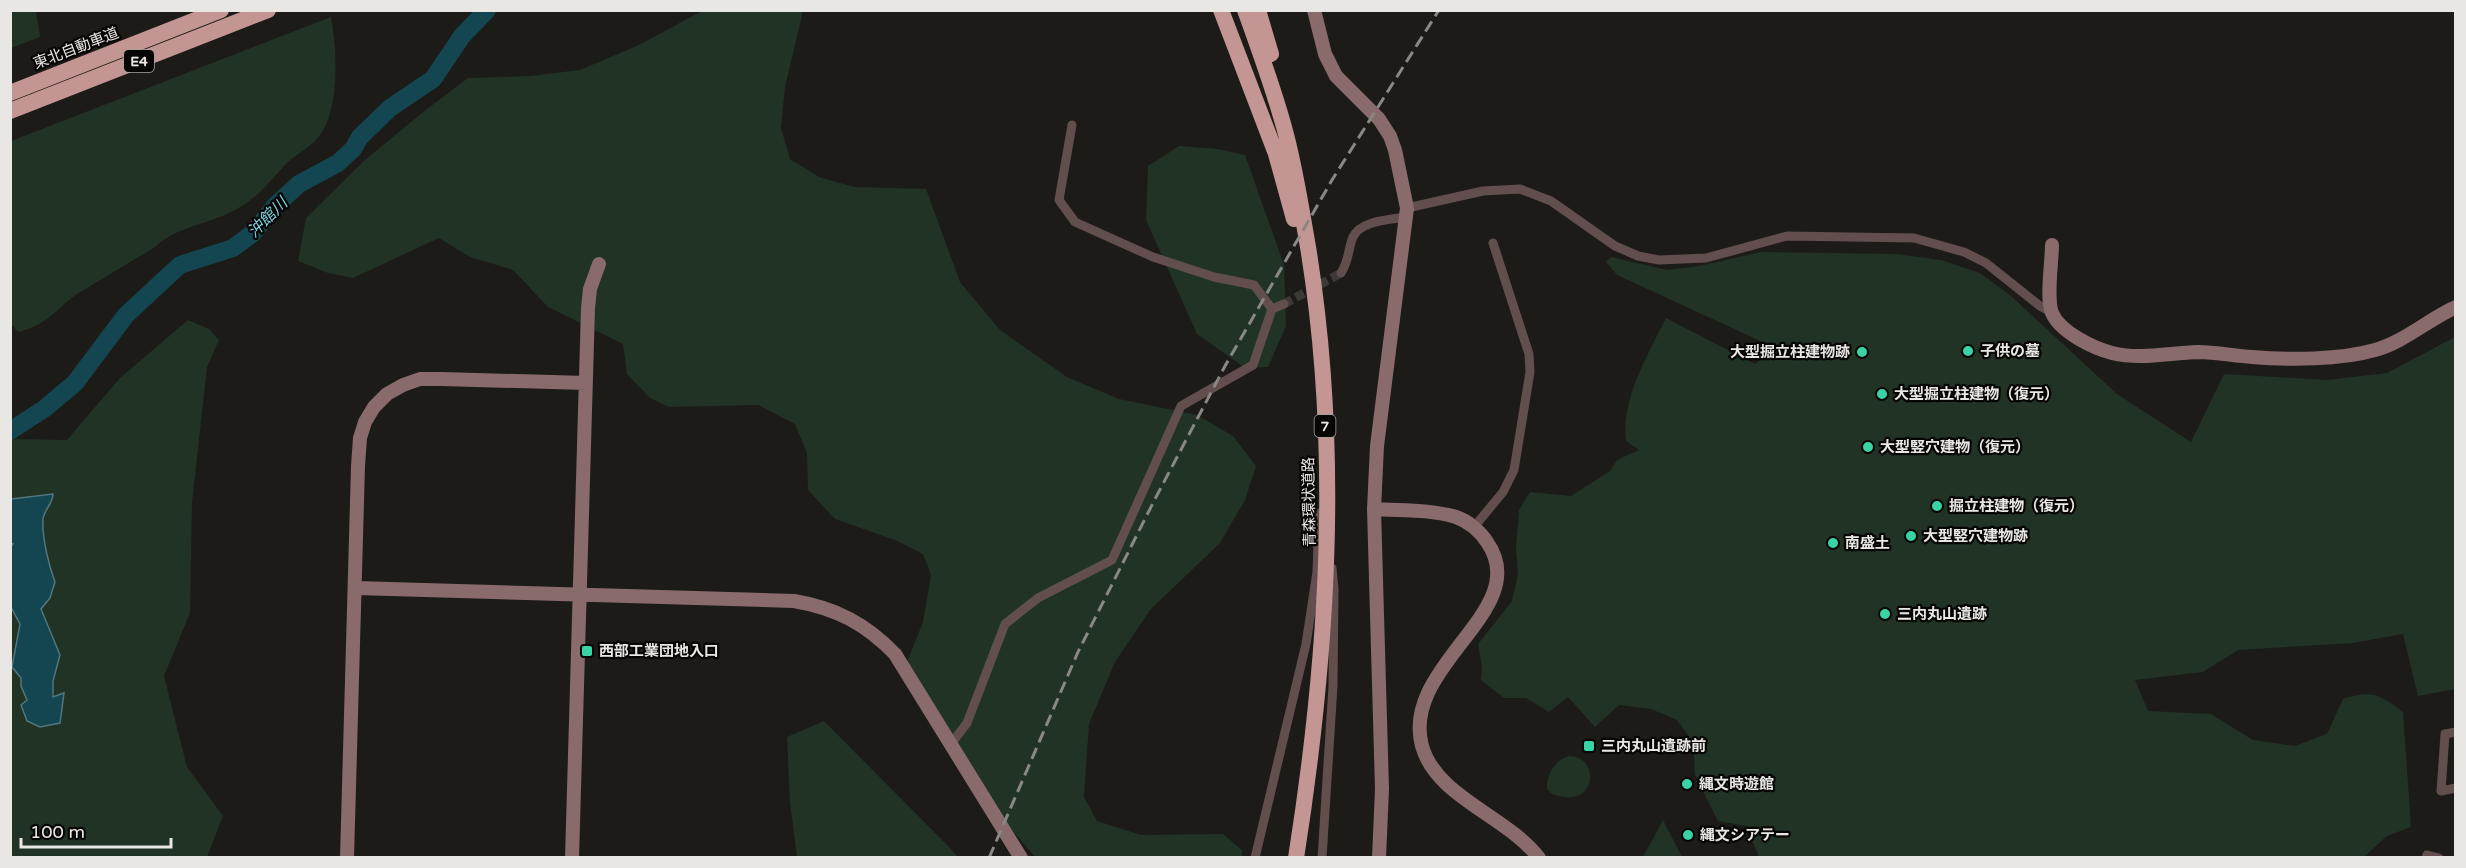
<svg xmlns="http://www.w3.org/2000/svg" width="2466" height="868" font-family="'Varela Round','Noto Sans JP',sans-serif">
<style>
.green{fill:#203325}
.water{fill:#134650;stroke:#53767c;stroke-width:1.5}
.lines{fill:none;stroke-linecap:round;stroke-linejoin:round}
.river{stroke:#134650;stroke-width:18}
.street-tunnel{stroke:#3b3a36;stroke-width:9;stroke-dasharray:9 4.5;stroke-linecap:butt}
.street{stroke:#614e4d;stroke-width:9}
.secondary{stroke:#886b6a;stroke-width:14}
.highway{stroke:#c39693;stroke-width:16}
.rail{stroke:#898884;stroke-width:3;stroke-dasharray:12 6;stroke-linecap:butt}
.poi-dot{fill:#39d4a5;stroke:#070605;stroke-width:2}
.labels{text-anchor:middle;stroke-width:4.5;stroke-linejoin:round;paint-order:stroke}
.shield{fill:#070605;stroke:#a4a4a1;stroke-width:1.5}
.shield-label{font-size:14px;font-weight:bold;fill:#e8e7e4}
.street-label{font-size:15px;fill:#e8e7e4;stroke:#070605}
.poi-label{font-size:15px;font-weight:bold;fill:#e8e7e4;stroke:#070605;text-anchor:start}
.water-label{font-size:16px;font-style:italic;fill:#7ed2e3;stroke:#070605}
</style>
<rect width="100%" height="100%" fill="#1d1b17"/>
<path class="green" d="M 11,10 L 36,11 L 40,37 L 11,48 Z
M 702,11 L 803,11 L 785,87 L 781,128 L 790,159 L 819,177 L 854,187 L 926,189 L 960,282 L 1000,330 L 1067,377 L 1119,399 L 1197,415 L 1233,436 L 1256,466 L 1245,500 L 1220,543 L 1150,610 L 1115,662 L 1089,724 L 1084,797 L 1097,821 L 1141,835 L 1223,834 L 1242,850 L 1242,857 L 1035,857 L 980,792 L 907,662 L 923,622 L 931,575 L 923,554 L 895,540 L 835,519 L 808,490 L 807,453 L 795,424 L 758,405 L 669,407 L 650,398 L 627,374 L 623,344 L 548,307 L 513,270 L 470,257 L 439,238 L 353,278 L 328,273 L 298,261 L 306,218 L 365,160 L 423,112 L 468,78 L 530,76 L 580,70 L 639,45 Z
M 331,17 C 337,49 341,114 316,140 C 306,150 293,156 284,166 C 263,189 255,201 225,215 C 201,225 174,229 155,247 C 129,263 103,278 77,294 C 56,309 46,326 18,332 L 10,323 L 11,141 Z
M 1179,146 L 1218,149 L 1245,155 L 1284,265 L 1286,326 L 1268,367 L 1245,368 L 1197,334 L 1146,220 L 1148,166 Z
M 1761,252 L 1896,254 L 1941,260 L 1980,273 L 2011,296 L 2117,394 L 2191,442 L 2224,374 L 2327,380 L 2387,373 L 2455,337 L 2455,689 L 2418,696 L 2403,634 L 2353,643 L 2238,650 L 2203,672 L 2135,680 L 2148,711 L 2211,714 L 2253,740 L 2295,746 L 2327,734 L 2343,699 C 2372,690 2379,694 2403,712 L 2411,827 L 2387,836 L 2363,858 L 1759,857 L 1746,826 L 1718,821 L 1695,775 L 1693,742 L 1677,720 L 1651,709 L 1619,705 L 1595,727 L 1568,697 L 1549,712 L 1526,698 L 1504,698 L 1481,680 L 1482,668 L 1478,644 L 1512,601 L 1518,574 L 1516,548 L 1519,510 L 1530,492 L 1571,496 L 1610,471 L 1617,460 L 1639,450 L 1626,441 C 1621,398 1648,355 1666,318 L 1755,364 L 1778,347 L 1769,345 L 1617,275 L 1606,262 L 1611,257 L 1667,270 L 1699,266 Z
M 188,320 L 209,329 L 219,340 L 207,367 L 192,503 L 190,613 L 164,676 L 187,767 L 223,816 L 207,857 L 11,857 L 10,607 L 20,624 L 12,667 L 21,678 L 21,686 L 27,700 L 27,721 L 64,694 L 53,697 L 53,681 L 60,655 L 41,609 L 50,598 L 55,582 C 49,566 42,538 43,520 C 43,511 53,505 53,494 L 11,499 L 11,439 L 67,440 L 120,378 Z
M 824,721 L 948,846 L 958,857 L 797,857 L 790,802 L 787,737 Z
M 1569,756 C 1600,757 1596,802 1564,797 C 1556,796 1552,795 1547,789 C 1546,775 1554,761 1569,756 Z
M 1663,820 L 1682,857 L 1643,857 Z"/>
<path class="water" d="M 53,494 C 53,504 43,511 43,520 C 42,538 49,566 55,582 L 50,598 L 41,609 L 60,655 L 53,681 L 53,697 L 64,693 L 60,723 L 40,727 L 27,721 L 21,705 L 27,700 L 21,686 L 21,678 L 12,667 L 20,624 L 11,607 L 10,548 L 13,544 L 11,543 L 11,499 Z"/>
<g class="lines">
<path class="river" d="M 10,431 L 44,409 L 75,383 L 126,315 L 180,265 L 233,248 L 253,233 L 276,205 L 299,184 L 338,163 L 353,149 L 360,137 L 390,108 L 433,79 L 462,36 L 487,10"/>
<path class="street-tunnel" d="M 1284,304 L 1341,273"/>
<path class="street" d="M 1407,208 L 1483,191 L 1520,189 L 1551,201 L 1615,246 L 1638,256 L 1659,260 L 1706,258 L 1787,236 L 1914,238 L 1964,252 L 1986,263 L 2040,306 L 2051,312
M 1341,273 C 1349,261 1348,249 1353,237 C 1361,220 1390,220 1406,217
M 1272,309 L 1284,304
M 1474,527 L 1503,492 L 1514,470 L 1530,372 L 1529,354 L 1493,243
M 2456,732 L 2445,734 L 2441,791 L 2456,788
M 951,744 L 967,723 L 1005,624 L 1038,598 L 1112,560 L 1181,406 L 1253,365 L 1272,309 L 1254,285 L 1214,277 L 1153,257 L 1075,222 L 1059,200 L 1072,125
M 1255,858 L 1306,644 L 1317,572 L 1319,513
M 1322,858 L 1333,686 L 1334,589 L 1332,568
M 2426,858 L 2427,855 L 2439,858"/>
<path class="secondary" d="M 1314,10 L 1325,54 L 1336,76 L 1379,119 L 1390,136 L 1395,150 L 1407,208 L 1377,446 L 1374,509 L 1382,789 L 1379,858
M 2052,245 C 2052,262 2046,298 2052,313 C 2060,332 2093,348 2112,353 C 2141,360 2168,353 2198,352 C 2217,352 2234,356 2252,357 C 2289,360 2340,360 2375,350 C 2404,342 2429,319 2456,307
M 1374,509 C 1400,511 1430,509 1456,517 C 1468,521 1480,531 1487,542 C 1535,610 1400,665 1422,746 C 1436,797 1507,816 1539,858
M 356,588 L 794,601 C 836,608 866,624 895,654 L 1021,858
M 347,858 L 358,466 L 360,438 L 365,422 L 374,407 L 387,394 L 403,385 L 420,379 L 441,379 L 586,383
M 572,858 L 588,308 L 590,289 L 599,264"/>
<path class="highway" d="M 1221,10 L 1276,154 L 1294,219
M 1245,10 C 1259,49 1273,87 1284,127 C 1295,166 1301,207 1308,247 C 1341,450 1328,655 1296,858
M 1258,10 L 1271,54
M 10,93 L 221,10
M 10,111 L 268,10"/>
<path class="rail" d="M 989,858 L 1078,652 L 1155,499 L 1225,366 L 1332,180 L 1439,10"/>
</g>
<g class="poi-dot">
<circle cx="1968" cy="351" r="6"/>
<circle cx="1862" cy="352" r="6"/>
<circle cx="1882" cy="394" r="6"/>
<circle cx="1868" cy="447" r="6"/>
<circle cx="1937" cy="506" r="6"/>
<circle cx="1911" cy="536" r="6"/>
<circle cx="1833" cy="543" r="6"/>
<circle cx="1885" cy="614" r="6"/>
<rect x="581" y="645" width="12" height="12" rx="3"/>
<rect x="1583" y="740" width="12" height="12" rx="3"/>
<circle cx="1687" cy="784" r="6"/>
<circle cx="1688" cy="835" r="6"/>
</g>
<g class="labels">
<g class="shield">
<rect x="124" y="50" width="30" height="22" rx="4.5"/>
<rect x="1314.5" y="415" width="21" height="22" rx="4.5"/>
</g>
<g class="shield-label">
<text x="139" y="66">E4</text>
<text x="1325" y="431">7</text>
</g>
<g class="street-label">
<text transform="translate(76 48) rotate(-21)" y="5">東北自動車道</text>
<text transform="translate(1309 502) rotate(-91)" y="5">青森環状道路</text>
</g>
<g class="poi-label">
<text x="1980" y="356">子供の墓</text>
<text x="1850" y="357" text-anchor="end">大型掘立柱建物跡</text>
<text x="1894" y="399">大型掘立柱建物（復元）</text>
<text x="1880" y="452">大型竪穴建物（復元）</text>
<text x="1949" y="511">掘立柱建物（復元）</text>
<text x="1923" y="541">大型竪穴建物跡</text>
<text x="1845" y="548">南盛土</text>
<text x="1897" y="619">三内丸山遺跡</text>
<text x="599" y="656">西部工業団地入口</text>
<text x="1601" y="751">三内丸山遺跡前</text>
<text x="1699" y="789">縄文時遊館</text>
<text x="1700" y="840">縄文シアテー</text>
</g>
<g class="water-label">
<text transform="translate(267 217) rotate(-45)" y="6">沖館川</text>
</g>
</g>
<rect width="2466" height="868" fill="none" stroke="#e8e7e4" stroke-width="24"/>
<path d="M21 838v9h150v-9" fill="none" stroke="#e8e7e4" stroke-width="3"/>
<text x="30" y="838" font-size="18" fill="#e8e7e4" stroke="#070605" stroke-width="4.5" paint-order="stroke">100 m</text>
</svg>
